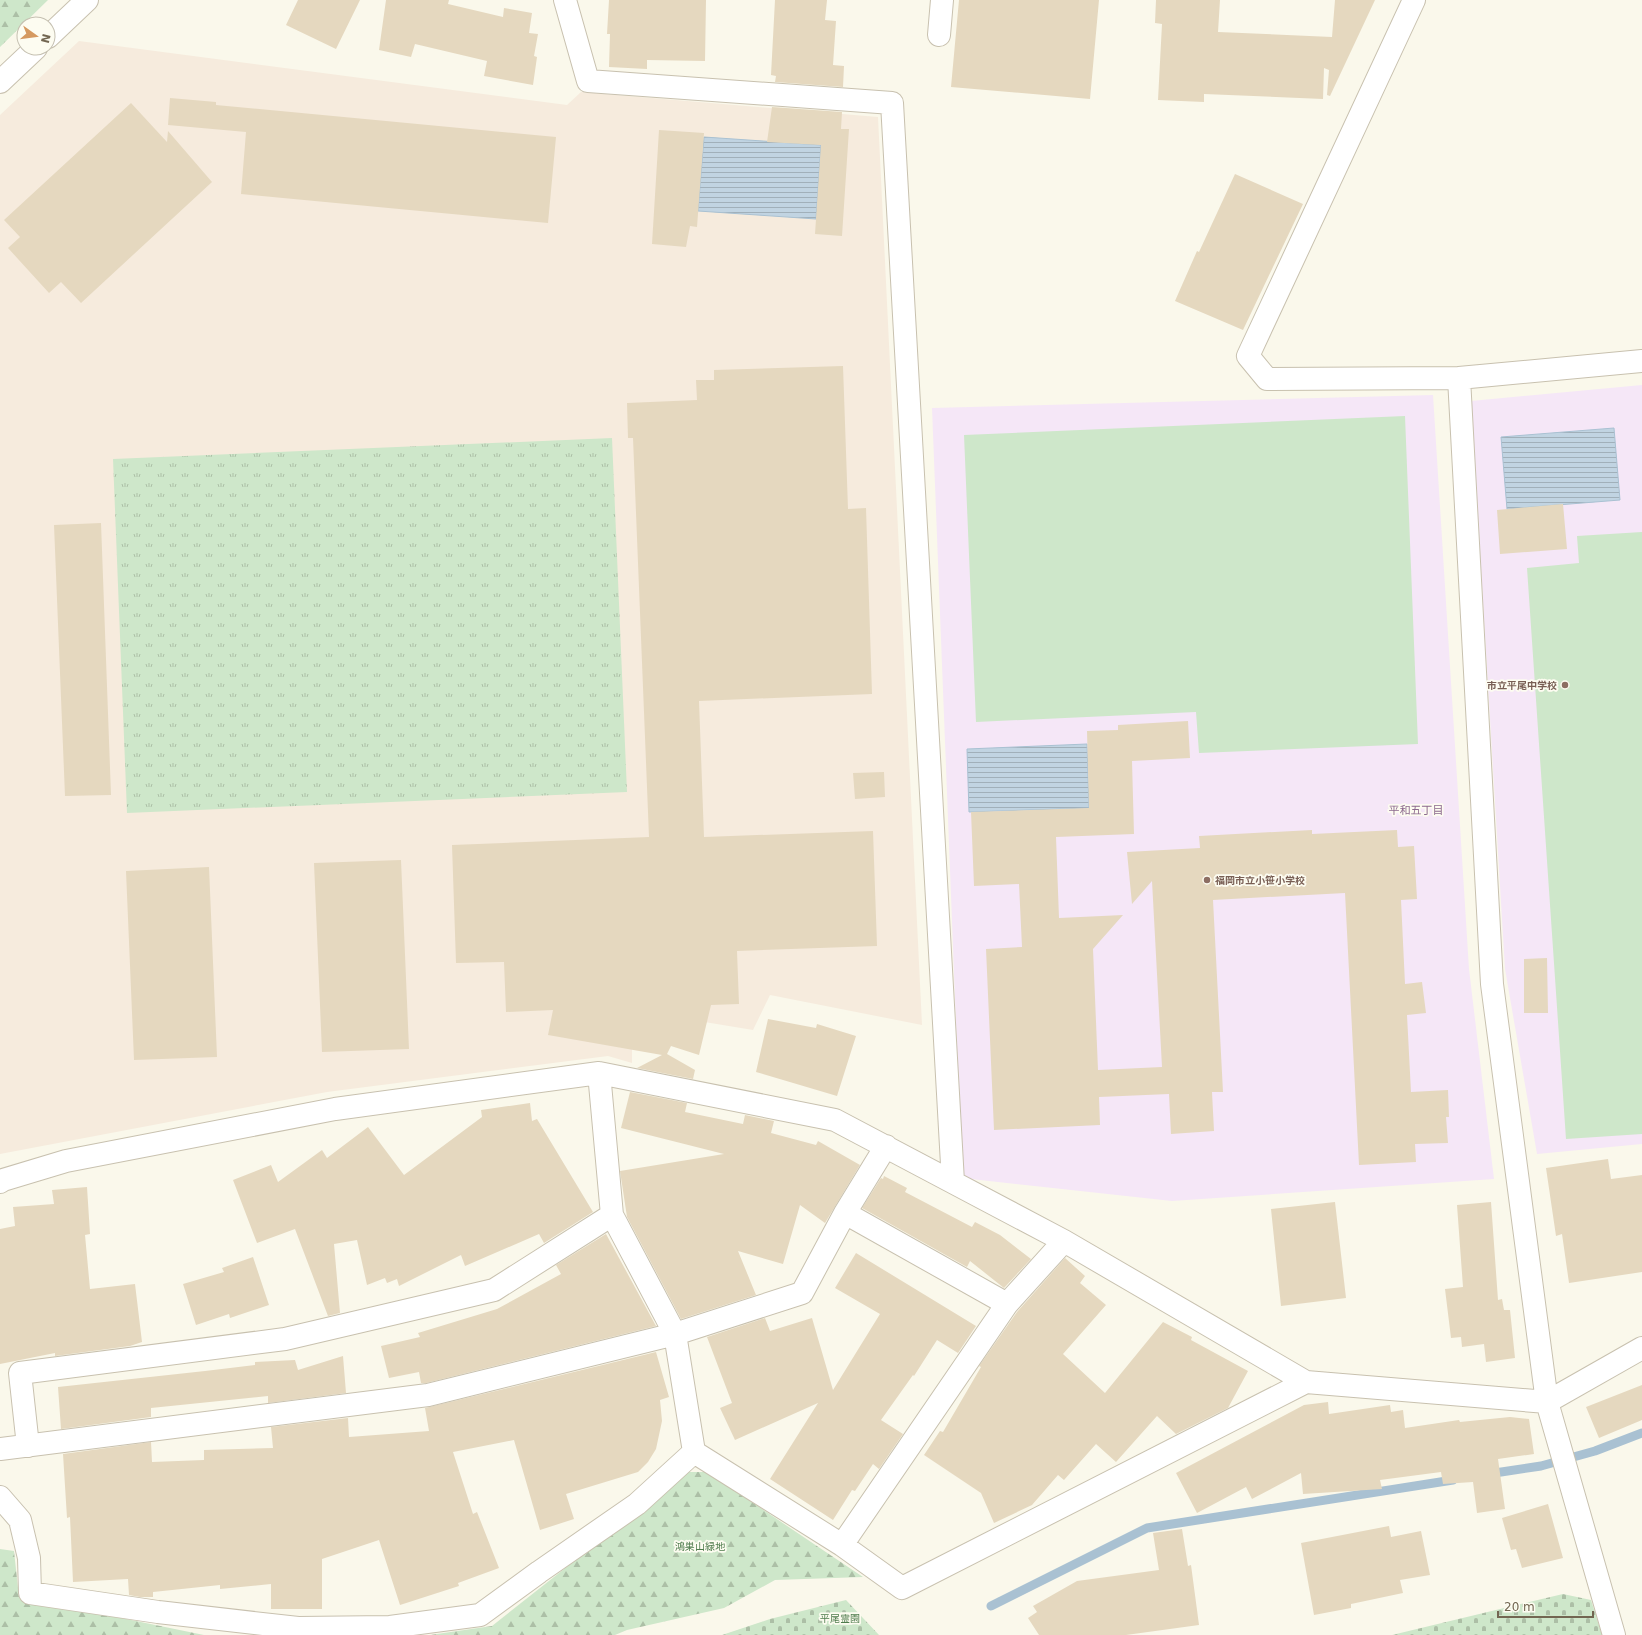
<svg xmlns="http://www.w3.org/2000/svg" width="1642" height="1635" font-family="'DejaVu Sans','Noto Sans JP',sans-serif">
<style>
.commercial{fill:#f6ebdd}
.education{fill:#f5e7f7}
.forest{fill:url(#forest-firs)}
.cemetery{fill:url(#cemetery-stones)}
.park{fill:url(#park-tufts)}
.garden{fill:#cee7ca}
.water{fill:url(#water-rules);stroke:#a9c1d2}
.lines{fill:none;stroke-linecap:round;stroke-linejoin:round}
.stream{stroke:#a9c1d2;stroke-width:9}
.building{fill:#e5d8bf}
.street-casing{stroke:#c8c1af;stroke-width:24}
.street{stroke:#fff;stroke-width:22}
.education-dot{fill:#8d6e63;stroke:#fdfcf1;stroke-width:1.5}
.labels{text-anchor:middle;stroke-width:3.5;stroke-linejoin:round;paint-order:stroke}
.education-label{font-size:10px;font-weight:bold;fill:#785e54;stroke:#fdfcf1;text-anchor:end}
.park-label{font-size:10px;fill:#4f7c4d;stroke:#fdfcf1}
.neighbourhood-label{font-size:11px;fill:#8c698e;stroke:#fdfcf1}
</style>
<defs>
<pattern id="forest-firs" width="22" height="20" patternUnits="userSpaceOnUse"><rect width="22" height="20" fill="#cee7ca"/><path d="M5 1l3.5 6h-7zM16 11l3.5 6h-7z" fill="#acbfa6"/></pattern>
<pattern id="cemetery-stones" width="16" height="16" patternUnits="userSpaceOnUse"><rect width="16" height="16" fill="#cee7ca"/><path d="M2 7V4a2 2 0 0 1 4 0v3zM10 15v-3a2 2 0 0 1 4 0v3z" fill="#acbfa6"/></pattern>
<pattern id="park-tufts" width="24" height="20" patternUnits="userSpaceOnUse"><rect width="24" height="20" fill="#cee7ca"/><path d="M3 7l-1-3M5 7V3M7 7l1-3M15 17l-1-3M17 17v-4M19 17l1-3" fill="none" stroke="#acbfa6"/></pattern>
<pattern id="water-rules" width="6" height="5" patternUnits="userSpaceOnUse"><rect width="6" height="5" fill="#c1d4e2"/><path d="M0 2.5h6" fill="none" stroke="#a1b0ba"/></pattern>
</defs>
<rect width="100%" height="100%" fill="#faf8eb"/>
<path class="commercial" d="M 79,41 L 567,105 L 581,92 L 878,117 L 922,1025 L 770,995 L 753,1030 L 632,1010 L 632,1063 L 608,1056 L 327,1092 L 0,1154 L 0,115 Z"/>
<path class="education" d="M 1642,385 L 1642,1144 L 1537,1154 L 1505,969 L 1471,401 Z
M 1433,395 L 1469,969 L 1494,1179 L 1172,1201 L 962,1178 L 932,408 Z"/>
<path class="forest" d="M 0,0 L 48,0 L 0,47 Z
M 687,1472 L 707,1472 L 863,1577 L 775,1580 L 724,1608 L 627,1630 L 615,1635 L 430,1635 L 492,1626 Z
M 0,1549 L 14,1551 L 19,1597 L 204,1635 L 0,1635 Z"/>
<path class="cemetery" d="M 1563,1594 L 1591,1600 L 1602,1635 L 1392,1635 Z
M 846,1600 L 879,1635 L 722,1635 L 770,1619 Z"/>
<path class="park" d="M 612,438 L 627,792 L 127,813 L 113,459 Z"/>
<path class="garden" d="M 1405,416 L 1418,744 L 1199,753 L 1196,712 L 976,722 L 964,435 Z
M 1642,532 L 1642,1134 L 1566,1139 L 1527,568 L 1579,563 L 1577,536 Z"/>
<path class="water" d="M 704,137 L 821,145 L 816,219 L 698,211 Z
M 1614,428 L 1620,500 L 1507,509 L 1501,437 Z
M 1087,744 L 1089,808 L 969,812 L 967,749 Z"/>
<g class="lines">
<path class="stream" d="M 1488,1474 L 1541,1466 L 1595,1451 L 1642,1433
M 991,1606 L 1147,1528 L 1453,1480"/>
</g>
<path class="building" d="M 298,0 L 360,0 L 336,49 L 286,25 Z
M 386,0 L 449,0 L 448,4 L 503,17 L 504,8 L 532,13 L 529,33 L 538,34 L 534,56 L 537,57 L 533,85 L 484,76 L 487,61 L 415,44 L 411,57 L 379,50 Z
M 609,0 L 706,0 L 705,61 L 647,60 L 647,69 L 609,67 L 610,34 L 607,34 Z
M 775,0 L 827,0 L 825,20 L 836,21 L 833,65 L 844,66 L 843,87 L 775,82 L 776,76 L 771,75 Z
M 959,0 L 1099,0 L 1090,99 L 951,87 Z
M 1156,0 L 1220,0 L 1218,32 L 1332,37 L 1335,0 L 1375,0 L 1330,96 L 1327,95 L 1329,70 L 1324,68 L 1323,99 L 1204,94 L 1204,102 L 1158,100 L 1162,24 L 1155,23 Z
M 170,98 L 216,102 L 216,105 L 556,137 L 548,223 L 241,194 L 246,132 L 168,125 Z
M 131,103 L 167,142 L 168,131 L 212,182 L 81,303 L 61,282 L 49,293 L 8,248 L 20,237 L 4,220 Z
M 772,107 L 842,112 L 841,129 L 849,129 L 842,236 L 815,234 L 821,145 L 767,142 Z
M 659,130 L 704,133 L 697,227 L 690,226 L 686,247 L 652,244 Z
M 1235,174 L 1303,204 L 1243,330 L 1175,301 L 1197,251 L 1199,252 Z
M 843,366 L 848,509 L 866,508 L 872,694 L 699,701 L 704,837 L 873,831 L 877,946 L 737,951 L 739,1004 L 711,1005 L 699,1055 L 671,1046 L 667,1054 L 695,1070 L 693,1079 L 637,1068 L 662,1055 L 548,1035 L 553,1010 L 506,1012 L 504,962 L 456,963 L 452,845 L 649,837 L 633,438 L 628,438 L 627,403 L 697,400 L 696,380 L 714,380 L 714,370 Z
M 1563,504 L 1567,549 L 1500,554 L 1497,510 Z
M 101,523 L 111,795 L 65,796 L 54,525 Z
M 1188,721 L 1190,758 L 1132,761 L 1134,834 L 1056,837 L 1059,918 L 1123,915 L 1093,949 L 1098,1070 L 1162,1067 L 1152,881 L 1132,904 L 1127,852 L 1200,848 L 1199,836 L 1312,830 L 1312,834 L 1397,830 L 1398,847 L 1414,846 L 1417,899 L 1401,900 L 1405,984 L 1422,982 L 1426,1013 L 1407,1015 L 1411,1092 L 1448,1090 L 1449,1117 L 1446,1117 L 1448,1143 L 1415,1144 L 1416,1162 L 1359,1165 L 1345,893 L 1213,900 L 1223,1092 L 1212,1092 L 1214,1131 L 1171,1134 L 1169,1094 L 1099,1097 L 1100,1125 L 994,1130 L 986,949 L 1022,947 L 1019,884 L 974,886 L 971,812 L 1089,808 L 1087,731 L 1118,730 L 1118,725 Z
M 884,772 L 885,797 L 855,799 L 853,773 Z
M 401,860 L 409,1049 L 322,1052 L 314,863 Z
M 209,867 L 217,1057 L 134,1060 L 126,871 Z
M 1547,958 L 1548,1013 L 1524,1013 L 1524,959 Z
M 768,1019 L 816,1028 L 817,1024 L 856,1036 L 837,1096 L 756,1072 Z
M 630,1092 L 687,1103 L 685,1112 L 743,1124 L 745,1115 L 774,1121 L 771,1133 L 816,1145 L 818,1141 L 860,1165 L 825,1223 L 800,1205 L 783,1264 L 738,1251 L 756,1295 L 681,1319 L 627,1217 L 620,1171 L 724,1154 L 621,1128 Z
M 530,1103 L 532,1121 L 537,1119 L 593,1212 L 544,1243 L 539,1234 L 465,1266 L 461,1255 L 399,1286 L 397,1279 L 387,1283 L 385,1278 L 367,1285 L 357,1240 L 334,1244 L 340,1313 L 328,1316 L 295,1229 L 257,1243 L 233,1180 L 271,1165 L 278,1182 L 322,1150 L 327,1158 L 368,1127 L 404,1175 L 482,1117 L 481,1110 Z
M 1608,1159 L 1611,1179 L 1642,1175 L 1642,1272 L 1569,1283 L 1562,1234 L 1556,1236 L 1546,1168 Z
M 884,1176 L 907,1188 L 905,1192 L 972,1227 L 975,1222 L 1000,1235 L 1031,1259 L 1004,1288 L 970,1261 L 967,1267 L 862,1208 L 881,1178 L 883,1179 Z
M 87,1187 L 90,1234 L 85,1235 L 90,1289 L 135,1284 L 142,1342 L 130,1346 L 55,1356 L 55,1353 L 0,1364 L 0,1229 L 15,1226 L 13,1207 L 54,1204 L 52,1190 Z
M 1335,1202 L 1346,1298 L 1281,1306 L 1271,1209 Z
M 1491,1202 L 1498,1300 L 1502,1299 L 1504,1310 L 1510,1310 L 1515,1358 L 1486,1362 L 1484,1344 L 1462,1347 L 1461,1337 L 1451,1338 L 1445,1289 L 1463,1287 L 1457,1205 Z
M 606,1234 L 656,1326 L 426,1383 L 421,1383 L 419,1372 L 389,1378 L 381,1346 L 420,1337 L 418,1333 L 497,1309 L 561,1274 L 556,1265 Z
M 856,1253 L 976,1326 L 958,1353 L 937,1340 L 914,1376 L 913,1375 L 881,1420 L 903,1434 L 879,1469 L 873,1464 L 855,1491 L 852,1490 L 833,1520 L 770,1479 L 818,1403 L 735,1440 L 720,1408 L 732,1403 L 707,1337 L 765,1318 L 770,1331 L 812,1318 L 833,1390 L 880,1314 L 835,1288 Z
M 253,1257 L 269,1305 L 230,1318 L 229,1314 L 196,1325 L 183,1284 L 224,1272 L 222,1268 Z
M 1065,1258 L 1085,1276 L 1080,1283 L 1106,1305 L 1063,1354 L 1105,1393 L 1163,1322 L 1192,1337 L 1191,1340 L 1248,1371 L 1228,1408 L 1176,1434 L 1157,1416 L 1116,1462 L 1096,1444 L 1064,1480 L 1058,1475 L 1032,1505 L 994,1523 L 981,1493 L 924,1455 L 940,1431 L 943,1432 L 981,1367 L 979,1366 L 1017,1312 Z
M 656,1352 L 669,1397 L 660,1400 L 662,1421 L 656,1449 L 648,1462 L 638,1472 L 566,1494 L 574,1519 L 540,1530 L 514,1440 L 453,1452 L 473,1514 L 477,1512 L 499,1568 L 458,1583 L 459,1586 L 400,1605 L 379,1540 L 322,1559 L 322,1609 L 271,1609 L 271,1584 L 220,1589 L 220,1585 L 153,1592 L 153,1597 L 140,1597 L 129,1595 L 128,1579 L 73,1582 L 70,1517 L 67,1518 L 63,1454 L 151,1442 L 152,1462 L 204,1460 L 204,1450 L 273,1448 L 271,1427 L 348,1418 L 349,1437 L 429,1431 L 425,1408 Z
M 343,1356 L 346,1393 L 268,1403 L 268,1396 L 151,1408 L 151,1417 L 61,1429 L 58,1387 L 205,1371 L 255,1365 L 255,1362 L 295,1360 L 298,1370 Z
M 1642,1385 L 1642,1420 L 1599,1438 L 1586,1407 Z
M 1328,1402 L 1329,1414 L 1390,1405 L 1391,1412 L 1403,1410 L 1405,1428 L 1459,1420 L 1460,1422 L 1510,1417 L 1529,1419 L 1534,1454 L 1498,1459 L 1505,1509 L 1477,1513 L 1473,1482 L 1443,1484 L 1441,1472 L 1380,1480 L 1382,1489 L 1303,1494 L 1301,1473 L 1252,1499 L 1246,1487 L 1197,1513 L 1176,1473 L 1304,1405 Z
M 1548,1504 L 1563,1558 L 1522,1568 L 1516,1549 L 1511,1550 L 1502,1518 Z
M 1389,1526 L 1391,1537 L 1421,1531 L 1430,1575 L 1400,1580 L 1403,1593 L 1351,1604 L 1351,1608 L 1314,1615 L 1301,1543 Z
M 1182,1529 L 1188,1566 L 1191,1565 L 1199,1625 L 1126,1635 L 1039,1635 L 1028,1618 L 1037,1612 L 1033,1606 L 1077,1581 L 1159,1570 L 1153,1533 Z"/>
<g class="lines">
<g class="street-casing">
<path id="street" d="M 565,0 L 588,81 L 892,103 L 953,1182
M 1414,0 L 1248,356 L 1267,379 L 1459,378
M 939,35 L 942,0
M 48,37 L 87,0
M 0,82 L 36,48
M 599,1073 L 612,1215 L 675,1334 L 694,1452
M 0,1182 L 3,1180 L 66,1161 L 335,1109 L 599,1073 L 835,1120 L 1064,1241 L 1306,1382 L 1547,1402 L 1642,1348
M 845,1213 L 1007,1304
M 28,1446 L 20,1373 L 285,1339 L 494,1290 L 612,1215
M 0,1449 L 428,1395 L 675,1334 L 802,1293 L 845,1213 L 886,1146
M 0,1497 L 20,1520 L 29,1558 L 30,1593 L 158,1612 L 298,1628 L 390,1627 L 480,1615 L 539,1572 L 637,1504 L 694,1452 L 842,1545 L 902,1588 L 1306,1382
M 842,1545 L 1007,1304 L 1064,1241
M 1614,1635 L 1547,1402 L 1492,984 L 1459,378 L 1642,361"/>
</g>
<use href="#street" class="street"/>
</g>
<g class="education-dot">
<circle cx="1565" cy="685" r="4"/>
<circle cx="1207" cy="880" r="4"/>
</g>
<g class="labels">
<g class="education-label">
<text x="1557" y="689">市立平尾中学校</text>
<text x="1215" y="884" text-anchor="start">福岡市立小笹小学校</text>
</g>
<g class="park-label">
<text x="700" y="1550">鴻巣山緑地</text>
<text x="840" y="1622">平尾霊園</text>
</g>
<g class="neighbourhood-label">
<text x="1416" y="814">平和五丁目</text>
</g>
</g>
<g transform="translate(36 36) rotate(104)"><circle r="19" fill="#fdfcf1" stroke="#c5c0b1"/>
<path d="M0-3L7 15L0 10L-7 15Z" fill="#d59960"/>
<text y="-6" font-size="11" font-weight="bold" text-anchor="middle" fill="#726651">N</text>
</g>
<path d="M1498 1611v6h95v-6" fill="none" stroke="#726651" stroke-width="2"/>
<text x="1504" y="1611" font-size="12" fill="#726651" stroke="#fdfcf1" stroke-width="3" paint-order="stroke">20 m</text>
</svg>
